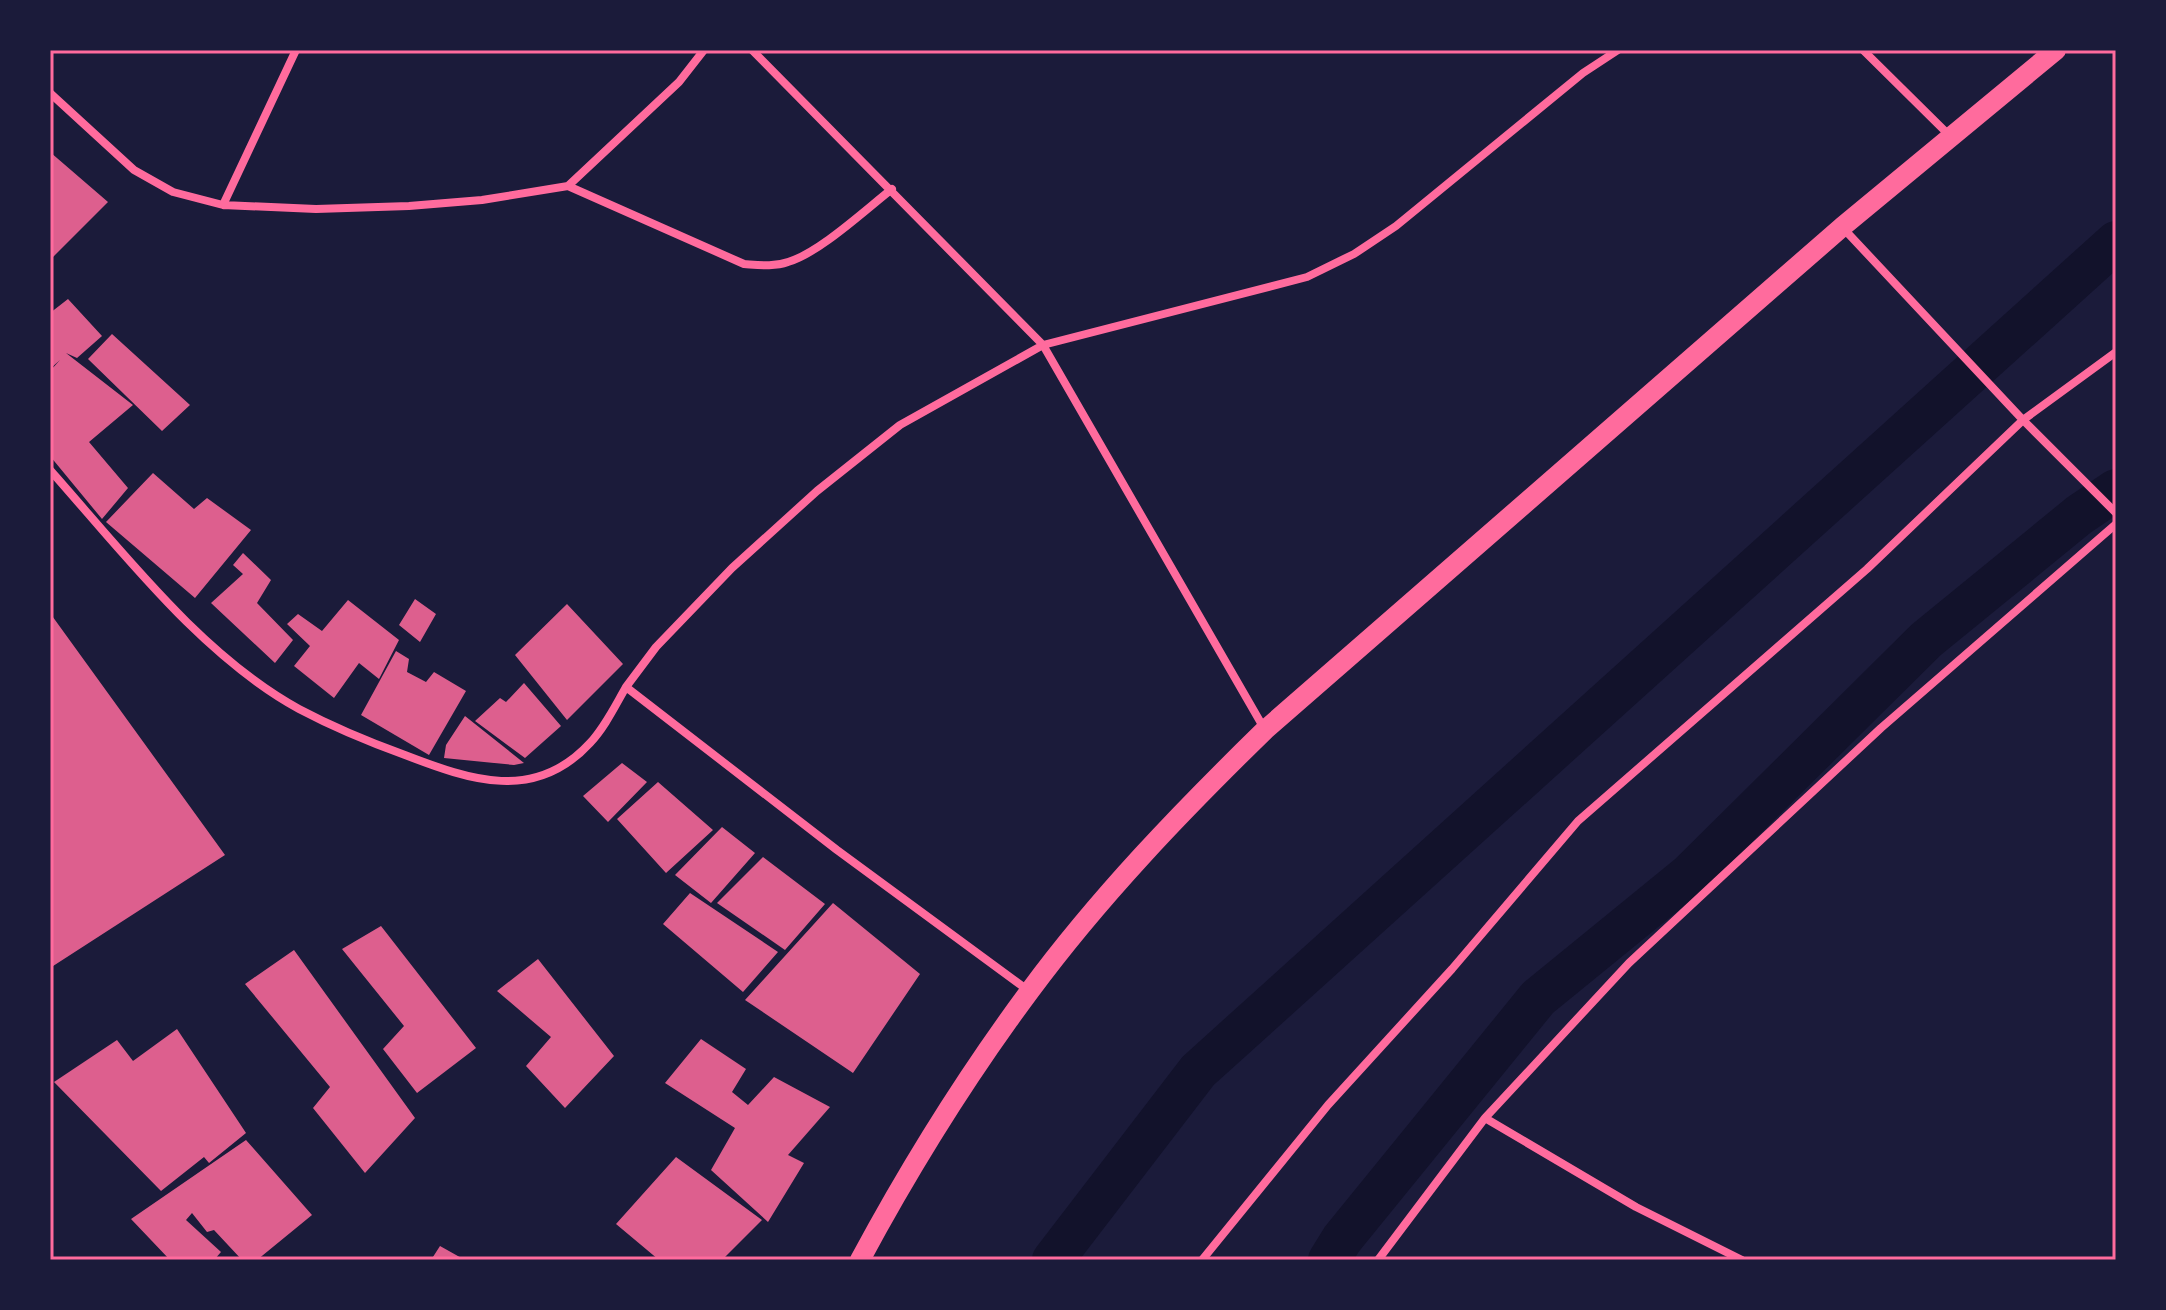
<svg xmlns="http://www.w3.org/2000/svg" width="2166" height="1310" font-family="Mulish,sans-serif">
<style>
.lines{fill:none;stroke-linecap:round;stroke-linejoin:round}
.canal{stroke:#12122b;stroke-width:42}
.building{fill:#dd5f8e}
.minor{stroke:#ff6b9d;stroke-width:8}
.primary{stroke:#ff6b9d;stroke-width:20}
.neatline{fill:none;stroke:#ff6b9d;stroke-width:3}
</style>
<rect width="100%" height="100%" fill="#1b1b3a"/>
<g class="lines">
<path class="canal" d="M 1053,1260 L 1198,1071 L 2116,242
M 1329,1260 L 1342,1239 L 1538,998 L 1690,874 L 1926,640 L 2079,515 L 2116,490"/>
</g>
<path class="building" d="M 50,152 L 108,202 L 50,260 Z
M 68,299 L 102,336 L 77,358 L 66,353 L 133,405 L 89,442 L 128,488 L 102,519 L 50,456 L 50,371 L 60,360 L 50,369 L 50,313 Z
M 112,334 L 190,405 L 162,431 L 88,359 Z
M 153,473 L 194,509 L 207,498 L 251,530 L 195,598 L 106,522 Z
M 243,553 L 271,580 L 257,603 L 293,640 L 275,663 L 211,603 L 243,574 L 233,565 Z
M 415,599 L 436,614 L 420,642 L 399,625 Z
M 348,600 L 399,640 L 379,679 L 359,663 L 334,698 L 294,666 L 310,646 L 287,624 L 298,614 L 322,631 Z
M 567,604 L 623,664 L 567,720 L 515,655 Z
M 50,613 L 225,855 L 50,968 Z
M 396,651 L 409,659 L 407,672 L 426,682 L 434,672 L 466,691 L 429,755 L 361,715 Z
M 524,683 L 561,726 L 525,758 L 475,721 L 500,698 L 506,702 Z
M 465,716 L 524,763 L 514,765 L 444,758 L 446,745 Z
M 622,763 L 647,782 L 608,822 L 583,796 Z
M 658,782 L 713,830 L 666,873 L 617,819 Z
M 722,827 L 755,853 L 711,903 L 675,875 Z
M 763,857 L 825,904 L 785,950 L 717,903 Z
M 690,893 L 778,952 L 743,992 L 663,924 Z
M 833,903 L 920,974 L 853,1073 L 745,1000 Z
M 381,926 L 476,1048 L 417,1093 L 383,1049 L 404,1026 L 342,949 Z
M 294,950 L 415,1118 L 365,1173 L 313,1108 L 330,1087 L 245,984 Z
M 538,959 L 614,1056 L 565,1108 L 526,1066 L 551,1037 L 497,991 Z
M 177,1029 L 246,1133 L 209,1163 L 204,1157 L 161,1191 L 54,1082 L 117,1040 L 133,1061 Z
M 701,1039 L 746,1069 L 732,1092 L 748,1105 L 774,1077 L 830,1107 L 788,1155 L 804,1163 L 768,1222 L 711,1170 L 735,1128 L 665,1083 Z
M 246,1140 L 312,1215 L 257,1260 L 242,1260 L 214,1230 L 207,1232 L 192,1213 L 186,1220 L 221,1252 L 214,1260 L 170,1260 L 131,1219 Z
M 676,1157 L 762,1220 L 722,1260 L 659,1260 L 616,1224 Z
M 440,1246 L 465,1260 L 431,1260 Z"/>
<g class="lines">
<path class="minor" d="M 752,50 L 1043,345 L 1265,730
M 1863,50 L 1951,137
M 50,93 L 134,170 L 173,192 L 223,205 L 316,209 L 409,206 L 482,200 L 568,186 L 679,82 L 704,50
M 568,186 L 744,264 C 759,265 774,267 788,262 C 819,253 865,210 892,189
M 223,205 L 296,50
M 1843,228 L 2023,420 L 2116,513
M 50,470 C 123,552 202,656 299,709 C 333,727 369,742 405,755 C 470,780 535,803 590,743 C 605,727 615,706 626,687 L 837,850 L 1029,991
M 626,687 L 656,647 L 732,568 L 817,491 L 900,425 L 1043,345 L 1307,277 L 1354,254 L 1396,226 L 1583,73 L 1618,50
M 1485,1118 L 1636,1207 L 1742,1260
M 1202,1260 L 1328,1105 L 1452,969 L 1578,821 L 1867,569 L 2023,420 L 2116,352
M 1378,1260 L 1485,1118 L 1629,963 L 1881,728 L 2116,524"/>
<path class="primary" d="M 860,1260 C 910,1167 966,1077 1029,992 C 1099,897 1181,812 1265,730 L 1842,227 L 2056,50"/>
</g>
<rect width="2166" height="1310" fill="none" stroke="#1b1b3a" stroke-width="104"/>
<rect x="52" y="52" width="2062" height="1206" class="neatline"/>
</svg>
